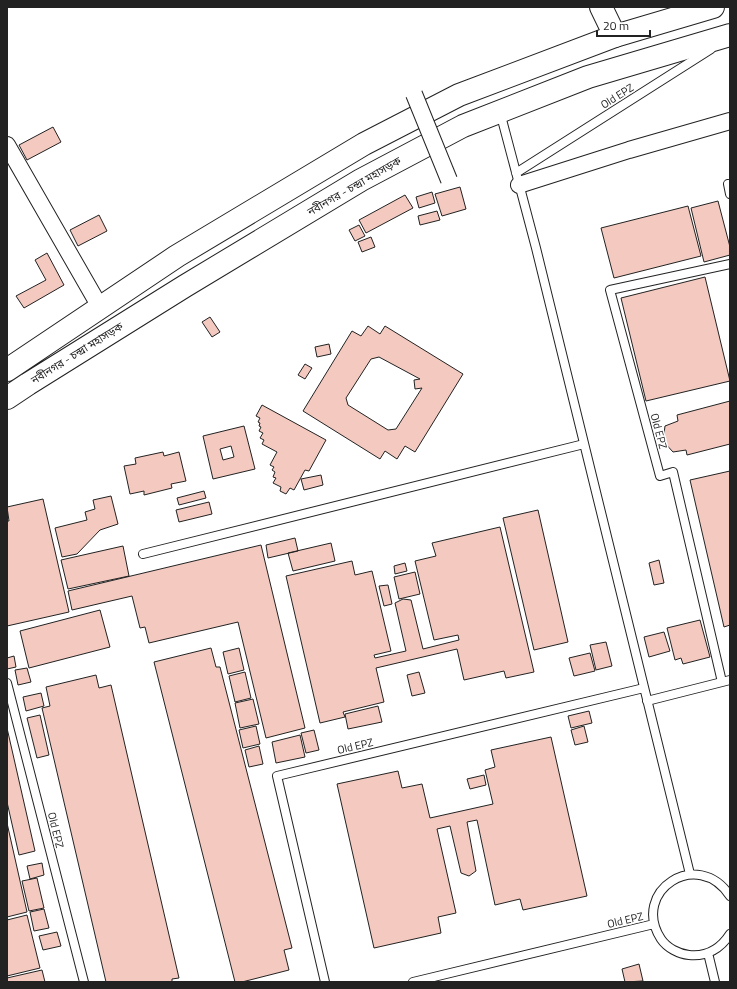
<svg xmlns="http://www.w3.org/2000/svg" width="737" height="989" font-family="'Titillium Web','Noto Sans Bengali',sans-serif">
<style>
.building{fill:#f3c9c0;stroke:#222;fill-rule:evenodd}
.lines{fill:none;stroke-linecap:round;stroke-linejoin:round}
.lane-casing{stroke:#222;stroke-width:10}
.street-casing{stroke:#222;stroke-width:18}
.secondary-casing{stroke:#222;stroke-width:24}
.highway-casing{stroke:#222;stroke-width:24}
.lane{stroke:#fff;stroke-width:8}
.street{stroke:#fff;stroke-width:16}
.secondary{stroke:#fff;stroke-width:22}
.highway{stroke:#fff;stroke-width:22}
.street-bridge-casing{stroke:#222;stroke-width:18;stroke-linecap:butt}
.street-bridge{stroke:#fff;stroke-width:16}
.labels{text-anchor:middle;stroke-width:3;stroke-linejoin:round;paint-order:stroke}
.street-label{font-size:11px;fill:#222;stroke:#fff}
</style>
<rect width="100%" height="100%" fill="#fff"/>
<path class="building" d="M 53,127 L 61,142 L 27,160 L 19,145 Z
M 460,187 L 466,209 L 442,216 L 435,194 Z
M 432,192 L 435,203 L 419,208 L 416,197 Z
M 405,195 L 413,208 L 366,233 L 359,220 Z
M 718,201 L 730,247 L 730,255 L 704,262 L 691,208 Z
M 688,206 L 701,256 L 614,278 L 601,228 Z
M 437,211 L 440,220 L 420,225 L 418,216 Z
M 99,215 L 107,231 L 78,246 L 70,230 Z
M 359,225 L 365,236 L 355,241 L 349,230 Z
M 371,237 L 375,247 L 362,252 L 358,242 Z
M 47,253 L 64,285 L 24,308 L 16,296 L 46,280 L 35,260 Z
M 705,277 L 730,381 L 646,401 L 621,298 Z
M 210,317 L 220,332 L 212,337 L 202,322 Z
M 368,326 L 380,334 L 385,326 L 463,374 L 415,452 L 405,446 L 397,459 L 385,451 L 380,459 L 303,411 L 352,331 L 361,336 ZM 379,357 L 420,379 L 414,380 L 415,389 L 422,388 L 396,429 L 388,430 L 348,405 L 346,398 L 371,359 Z
M 329,344 L 331,354 L 317,357 L 315,347 Z
M 305,364 L 312,368 L 305,379 L 298,375 Z
M 730,401 L 730,444 L 687,455 L 686,450 L 673,452 L 663,441 L 665,426 L 678,421 L 677,415 Z
M 262,405 L 326,440 L 309,471 L 305,470 L 294,490 L 290,488 L 286,494 L 280,491 L 281,487 L 273,483 L 276,478 L 273,477 L 275,472 L 272,470 L 274,467 L 270,465 L 277,452 L 262,444 L 264,440 L 260,438 L 263,433 L 259,431 L 261,427 L 259,426 L 260,423 L 258,422 L 260,418 L 256,416 Z
M 244,426 L 255,469 L 213,479 L 203,436 ZM 231,446 L 234,457 L 223,460 L 220,449 Z
M 163,452 L 164,456 L 179,452 L 186,481 L 171,484 L 172,488 L 144,495 L 144,491 L 130,494 L 124,466 L 136,464 L 135,458 Z
M 730,471 L 730,625 L 724,627 L 690,480 Z
M 321,475 L 323,485 L 304,490 L 301,479 Z
M 204,491 L 206,498 L 179,505 L 177,498 Z
M 111,496 L 118,524 L 100,530 L 77,554 L 62,557 L 55,528 L 87,520 L 85,512 L 95,509 L 93,500 Z
M 43,499 L 69,612 L 7,626 L 7,521 L 9,521 L 7,507 Z
M 209,502 L 212,514 L 179,522 L 176,510 Z
M 538,510 L 568,642 L 534,650 L 503,518 Z
M 500,527 L 534,672 L 506,678 L 504,671 L 464,680 L 457,649 L 376,668 L 384,702 L 343,712 L 345,717 L 320,723 L 286,576 L 352,561 L 355,575 L 372,571 L 391,651 L 374,655 L 375,658 L 406,651 L 395,603 L 403,599 L 411,600 L 423,649 L 459,640 L 458,635 L 434,640 L 415,561 L 436,556 L 432,543 Z
M 295,538 L 298,551 L 268,558 L 266,545 Z
M 331,543 L 335,561 L 293,571 L 288,553 Z
M 261,545 L 305,728 L 266,738 L 238,622 L 149,643 L 145,627 L 140,628 L 132,596 L 72,610 L 68,591 Z
M 123,546 L 129,576 L 68,589 L 61,560 Z
M 659,560 L 664,583 L 654,585 L 649,563 Z
M 405,563 L 407,571 L 395,574 L 394,566 Z
M 415,572 L 420,594 L 399,599 L 394,577 Z
M 388,585 L 392,604 L 384,606 L 379,586 Z
M 100,610 L 110,647 L 29,668 L 20,631 Z
M 700,620 L 710,657 L 683,664 L 681,658 L 675,660 L 667,628 Z
M 664,632 L 670,651 L 649,657 L 644,637 Z
M 606,642 L 612,666 L 596,670 L 590,645 Z
M 211,648 L 216,667 L 220,667 L 292,948 L 284,950 L 289,970 L 242,982 L 235,982 L 154,662 Z
M 239,648 L 244,670 L 228,674 L 223,652 Z
M 590,653 L 595,671 L 574,676 L 569,658 Z
M 14,656 L 16,667 L 7,669 L 7,658 Z
M 27,668 L 31,682 L 18,685 L 15,670 Z
M 245,672 L 251,698 L 235,702 L 229,676 Z
M 419,672 L 425,693 L 412,696 L 407,675 Z
M 96,675 L 99,688 L 111,685 L 179,978 L 172,979 L 172,982 L 106,982 L 42,708 L 50,706 L 46,687 Z
M 41,693 L 44,706 L 26,711 L 23,697 Z
M 253,699 L 259,724 L 240,728 L 235,703 Z
M 378,706 L 382,722 L 348,729 L 345,714 Z
M 589,711 L 592,723 L 571,728 L 568,716 Z
M 40,715 L 49,755 L 37,758 L 27,718 Z
M 256,726 L 260,744 L 243,748 L 239,730 Z
M 584,726 L 588,742 L 575,745 L 571,730 Z
M 7,728 L 35,851 L 19,855 L 7,802 Z
M 314,730 L 319,750 L 306,753 L 301,733 Z
M 300,735 L 305,757 L 276,763 L 272,742 Z
M 551,737 L 587,896 L 523,910 L 520,899 L 495,905 L 477,820 L 467,822 L 476,871 L 469,876 L 461,873 L 450,826 L 437,829 L 456,913 L 438,917 L 441,933 L 374,948 L 337,784 L 398,771 L 402,788 L 422,784 L 430,818 L 493,804 L 485,770 L 495,767 L 491,750 Z
M 259,746 L 263,764 L 249,767 L 245,750 Z
M 484,775 L 486,785 L 470,789 L 467,779 Z
M 7,823 L 27,912 L 7,917 Z
M 42,863 L 44,875 L 30,879 L 27,866 Z
M 37,878 L 44,908 L 29,911 L 22,881 Z
M 44,909 L 49,928 L 34,931 L 30,912 Z
M 27,915 L 40,968 L 7,976 L 7,920 Z
M 57,932 L 61,946 L 43,950 L 39,936 Z
M 639,964 L 643,981 L 625,982 L 622,969 Z
M 42,970 L 45,982 L 7,982 L 7,978 Z"/>
<g class="lines">
<g class="lane-casing">
<path id="lane" d="M 500,112 L 536,248 L 690,874
M 516,173 L 711,49
M 728,184 L 730,194
M 143,554 L 584,444
M 722,682 L 673,472 L 660,476 L 610,290 L 730,264
M 7,683 L 84,982
M 647,701 L 730,680
M 730,896 C 698,847 630,891 661,939 C 667,948 679,954 689,955 C 707,957 721,948 730,934
M 708,953 L 715,982
M 325,982 L 277,776 L 644,688
M 413,982 L 654,924"/>
</g>
<g class="street-casing">
<path id="street" d="M 7,145 L 100,307
M 519,185 L 629,150 L 730,121"/>
</g>
<g class="secondary-casing">
<path id="secondary" d="M 601,7 L 615,36"/>
</g>
<g class="highway-casing">
<path id="highway" d="M 7,370 L 177,256 L 364,144 L 459,95 L 615,36 L 713,7
M 7,398 L 28,384 L 185,286 L 361,180 L 463,126 L 588,77 L 730,35"/>
</g>
<use href="#lane" class="lane"/>
<use href="#street" class="street"/>
<use href="#secondary" class="secondary"/>
<use href="#highway" class="highway"/>
<g class="street-bridge-casing">
<path id="street-bridge" d="M 414,94 L 449,180"/>
</g>
<use href="#street-bridge" class="street-bridge"/>
</g>
<g class="labels">
<g class="street-label">
<text transform="translate(617 96) rotate(-32)" y="4">Old EPZ</text>
<text transform="translate(354 186) rotate(-30)" y="4">নবীনগর - চন্দ্রা মহাসড়ক</text>
<text transform="translate(77 353) rotate(-32)" y="4">নবীনগর - চন্দ্রা মহাসড়ক</text>
<text transform="translate(659 431) rotate(75)" y="4">Old EPZ</text>
<text transform="translate(355 746) rotate(-13)" y="4">Old EPZ</text>
<text transform="translate(56 830) rotate(76)" y="4">Old EPZ</text>
<text transform="translate(625 920) rotate(-13)" y="4">Old EPZ</text>
</g>
</g>
<rect width="737" height="989" fill="none" stroke="#222222" stroke-width="16"/>
<path d="M597 30v6h53v-6" fill="none" stroke="#222222" stroke-width="2"/>
<text x="603" y="30" font-size="12" fill="#222222" stroke="#ffffff" stroke-width="3" paint-order="stroke">20 m</text>
</svg>
